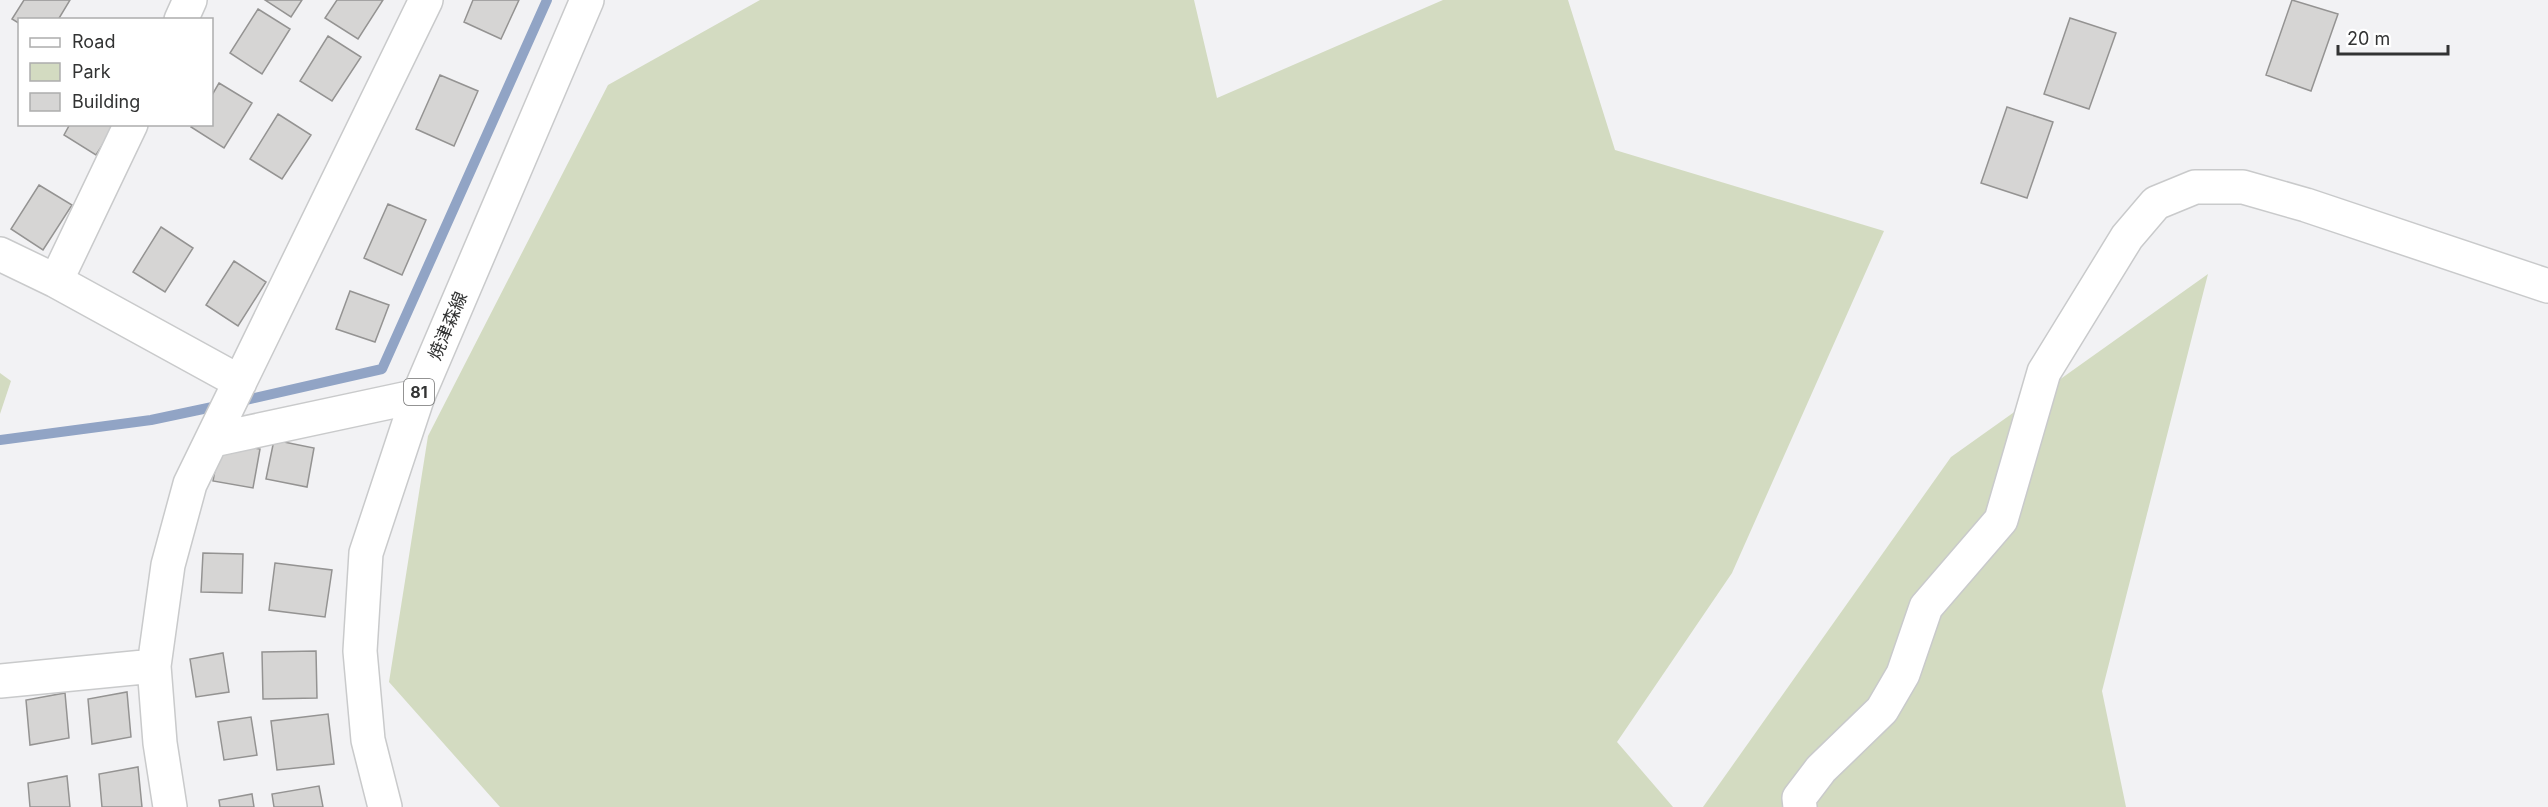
<svg xmlns="http://www.w3.org/2000/svg" width="2548" height="807" font-family="Inter,'Noto Sans JP',sans-serif">
<style>
.green{fill:#d3dbc1}
.lines{fill:none;stroke-linecap:round;stroke-linejoin:round}
.stream{stroke:#91a4c5;stroke-width:10}
.building{fill:#d6d5d4;stroke:#949392;stroke-width:1.5}
.minor-casing{stroke:#c9cacb;stroke-width:36}
.major-casing{stroke:#c9cacb;stroke-width:36}
.minor{stroke:#fff;stroke-width:33}
.major{stroke:#fff;stroke-width:33}
.labels{text-anchor:middle;stroke-width:4.5;stroke-linejoin:round;paint-order:stroke}
.shield{fill:#fff;stroke:#707070;stroke-width:1.5}
.shield-label{font-size:16px;font-weight:bold;fill:#323333}
.street-label{font-size:18px;fill:#323333;stroke:#fff}
</style>
<rect width="100%" height="100%" fill="#f2f2f4"/>
<path class="green" d="M 760,0 L 1194,0 L 1217,98 L 1443,0 L 1568,0 L 1615,150 L 1884,231 L 1732,573 L 1617,742 L 1673,807 L 500,807 L 389,682 L 428,436 L 608,85 Z
M 2208,274 L 2102,691 L 2126,807 L 1703,807 L 1951,457 Z
M 0,373 L 11,381 L 0,414 Z"/>
<g class="lines">
<path class="stream" d="M 237,402 L 382,369 L 547,0
M 0,440 L 151,420 L 222,405"/>
</g>
<path class="building" d="M 24,0 L 70,0 L 58,20 L 20,20 L 20,24 L 12,19 Z
M 265,0 L 302,0 L 291,17 Z
M 337,0 L 383,0 L 358,39 L 325,18 Z
M 473,0 L 519,0 L 501,39 L 464,22 Z
M 2292,0 L 2338,14 L 2311,91 L 2266,75 Z
M 258,9 L 290,29 L 262,74 L 230,53 Z
M 2070,18 L 2116,33 L 2089,109 L 2044,94 Z
M 328,36 L 361,57 L 332,101 L 300,81 Z
M 440,75 L 478,91 L 454,146 L 416,129 Z
M 219,83 L 252,103 L 224,148 L 191,127 L 193,124 L 212,124 L 212,95 Z
M 2007,107 L 2053,122 L 2027,198 L 1981,183 Z
M 278,114 L 311,135 L 282,179 L 250,159 Z
M 70,124 L 116,124 L 96,155 L 64,135 Z
M 39,185 L 72,205 L 43,250 L 11,229 Z
M 388,204 L 426,220 L 402,275 L 364,258 Z
M 161,227 L 193,248 L 165,292 L 133,272 Z
M 234,261 L 266,282 L 238,326 L 206,305 Z
M 350,291 L 389,305 L 375,342 L 336,329 Z
M 274,440 L 314,448 L 307,487 L 266,479 Z
M 220,442 L 260,449 L 253,488 L 213,481 Z
M 203,553 L 243,554 L 242,593 L 201,592 Z
M 275,563 L 332,570 L 325,617 L 269,610 Z
M 316,651 L 317,698 L 263,699 L 262,652 Z
M 223,653 L 229,692 L 196,697 L 190,659 Z
M 127,692 L 131,737 L 92,744 L 88,699 Z
M 65,693 L 69,738 L 30,745 L 26,700 Z
M 328,714 L 334,764 L 277,770 L 271,721 Z
M 251,717 L 257,755 L 224,760 L 218,722 Z
M 138,767 L 142,807 L 102,807 L 99,774 Z
M 67,776 L 70,807 L 30,807 L 28,783 Z
M 319,786 L 323,807 L 274,807 L 272,794 Z
M 252,794 L 254,807 L 220,807 L 219,800 Z"/>
<g class="lines">
<g class="minor-casing">
<path id="minor" d="M 181,20 L 190,0
M 0,254 L 56,281 L 240,382
M 56,281 L 131,124
M 213,440 L 418,396
M 0,681 L 154,666
M 170,807 L 160,743 L 154,666 L 168,565 L 190,484 L 426,0
M 1800,807 L 1799,798 L 1821,769 L 1882,710 L 1903,674 L 1926,607 L 2001,520 L 2044,372 L 2127,237 L 2156,203 L 2195,187 L 2243,187 L 2306,205 L 2548,286"/>
</g>
<g class="major-casing">
<path id="major" d="M 385,807 L 368,740 L 360,651 L 366,553 L 418,396 L 587,0"/>
</g>
<use href="#minor" class="minor"/>
<use href="#major" class="major"/>
</g>
<g class="labels">
<rect class="shield" x="404" y="379" width="30" height="26" rx="4.5"/>
<g class="shield-label">
<text x="419" y="398">81</text>
</g>
<g class="street-label">
<text transform="translate(448 326) rotate(-67)" y="6">焼津森線</text>
</g>
</g>
<rect x="18" y="18" width="195" height="108" fill="#ffffff" stroke="#adadad" stroke-width="1.5"/>
<rect x="30" y="38" width="30" height="9" fill="#ffffff" stroke="#adadad" stroke-width="1.5"/>
<text x="72" y="48" font-size="18" fill="#323333">Road</text>
<rect x="30" y="63" width="30" height="18" fill="#d3dbc1" stroke="#adadad" stroke-width="1.5"/>
<text x="72" y="78" font-size="18" fill="#323333">Park</text>
<rect x="30" y="93" width="30" height="18" fill="#d6d5d4" stroke="#adadad" stroke-width="1.5"/>
<text x="72" y="108" font-size="18" fill="#323333">Building</text>
<path d="M2338 45v9h110v-9" fill="none" stroke="#323333" stroke-width="3"/>
<text x="2347" y="45" font-size="18" fill="#323333" stroke="#ffffff" stroke-width="4.5" paint-order="stroke">20 m</text>
</svg>
